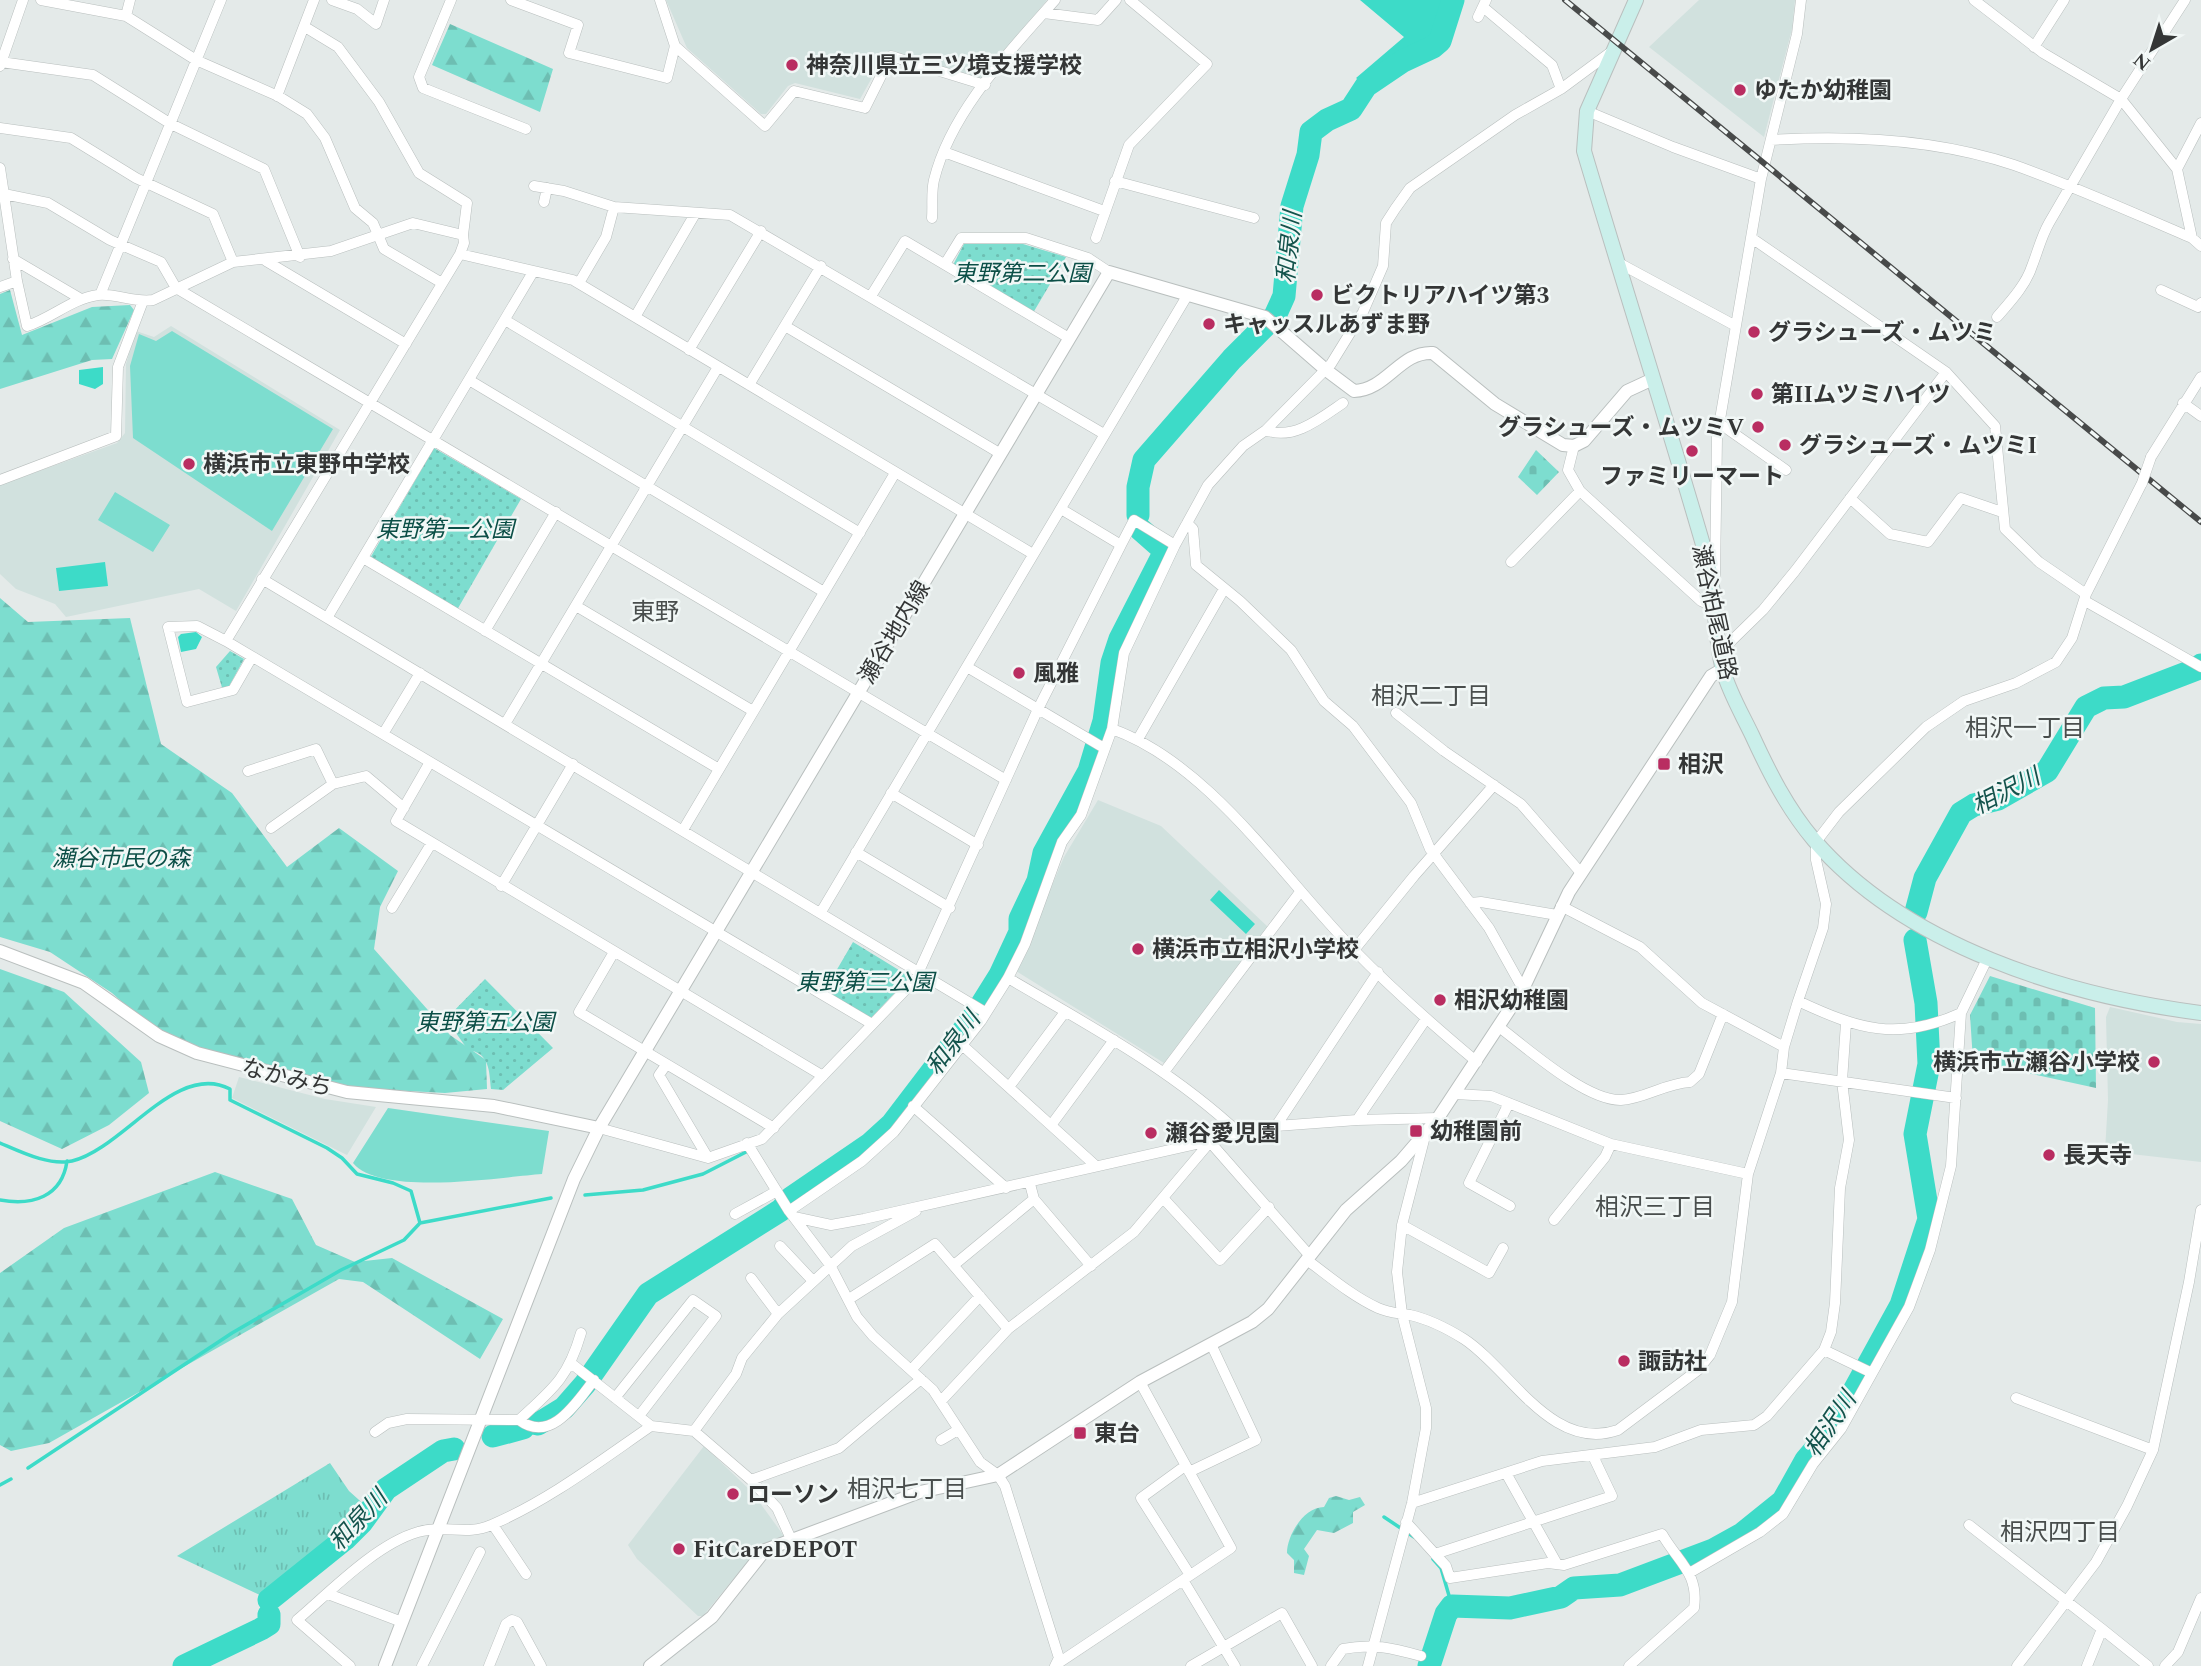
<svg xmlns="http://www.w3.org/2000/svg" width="2201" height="1666" font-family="Spectral,'Noto Sans JP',serif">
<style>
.built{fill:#d1e1de}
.grass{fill:url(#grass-tufts)}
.forest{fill:url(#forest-firs)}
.cemetery{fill:url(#cemetery-stones)}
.park{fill:url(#park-dots)}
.pitch{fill:#7dddcf}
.water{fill:#3ddbc8}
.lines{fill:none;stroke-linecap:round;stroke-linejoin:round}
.stream{stroke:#3ddbc8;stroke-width:3.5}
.river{stroke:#3ddbc8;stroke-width:23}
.minor-casing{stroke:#b9bfbe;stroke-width:11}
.tertiary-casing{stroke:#b9bfbe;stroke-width:14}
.secondary-casing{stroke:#b9bfbe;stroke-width:16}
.minor{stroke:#fff;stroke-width:10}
.tertiary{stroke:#fff;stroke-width:12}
.secondary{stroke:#caefea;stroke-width:14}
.rail-casing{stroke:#484a4a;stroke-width:6}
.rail{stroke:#f1f7f6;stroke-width:3.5;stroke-dasharray:10;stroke-linecap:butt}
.minor-bridge-casing{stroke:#b9bfbe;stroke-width:11;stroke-linecap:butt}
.minor-bridge{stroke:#fff;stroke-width:10}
.poi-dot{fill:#b92d61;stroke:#f1f7f6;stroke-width:2.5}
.labels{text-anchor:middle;stroke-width:5;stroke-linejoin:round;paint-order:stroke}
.poi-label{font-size:23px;font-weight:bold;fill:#343636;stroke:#f1f7f6;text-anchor:start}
.park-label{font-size:23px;font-style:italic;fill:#0c4f47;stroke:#f1f7f6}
.street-label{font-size:23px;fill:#343636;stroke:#f1f7f6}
.water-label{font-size:24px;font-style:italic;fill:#13534c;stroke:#f1f7f6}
.neighbourhood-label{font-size:24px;fill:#494e4d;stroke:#f1f7f6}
</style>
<defs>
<pattern id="grass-tufts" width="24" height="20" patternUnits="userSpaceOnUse" patternTransform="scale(1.75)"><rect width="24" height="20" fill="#7dddcf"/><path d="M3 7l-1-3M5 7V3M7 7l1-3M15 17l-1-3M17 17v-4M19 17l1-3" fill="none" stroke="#6dbeb2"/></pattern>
<pattern id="forest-firs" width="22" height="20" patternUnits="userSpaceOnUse" patternTransform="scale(1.75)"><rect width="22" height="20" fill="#7dddcf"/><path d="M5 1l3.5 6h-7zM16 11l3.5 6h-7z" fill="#6dbeb2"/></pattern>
<pattern id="cemetery-stones" width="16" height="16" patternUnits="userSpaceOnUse" patternTransform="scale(1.75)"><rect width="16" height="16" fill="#7dddcf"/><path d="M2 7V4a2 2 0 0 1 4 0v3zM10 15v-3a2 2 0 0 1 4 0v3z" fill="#6dbeb2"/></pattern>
<pattern id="park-dots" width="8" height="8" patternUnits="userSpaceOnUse" patternTransform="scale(1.75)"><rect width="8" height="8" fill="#7dddcf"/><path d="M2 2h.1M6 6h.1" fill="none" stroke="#6dbeb2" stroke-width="1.8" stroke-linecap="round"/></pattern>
</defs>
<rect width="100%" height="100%" fill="#e4eae9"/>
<path class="built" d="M 666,0 L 1047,0 L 982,79 L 887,51 L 860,99 L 795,83 L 788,86 L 766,114 L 761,114 L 687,48 Z
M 1699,0 L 1795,0 L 1792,29 L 1764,137 L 1649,47 Z
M 171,326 L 340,430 L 236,611 L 199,589 L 66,617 L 55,604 L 16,589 L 0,574 L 0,485 L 117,443 L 125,433 L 126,364 L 136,331 L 154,337 Z
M 1098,800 L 1161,826 L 1268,927 L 1164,1063 L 1016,971 L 1064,857 Z
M 2110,1007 L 2177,1022 L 2201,1024 L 2201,1162 L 2105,1151 L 2108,1100 L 2106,1017 Z
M 239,1077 L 325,1099 L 376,1107 L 347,1155 L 232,1098 Z
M 704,1446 L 752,1492 L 784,1536 L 761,1545 L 703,1616 L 698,1616 L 637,1559 L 628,1545 Z"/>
<path class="grass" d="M 330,1463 L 349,1491 L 368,1508 L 348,1529 L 264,1597 L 177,1556 Z"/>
<path class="forest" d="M 450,24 L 553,69 L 540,112 L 432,65 Z
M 10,290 L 22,335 L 92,307 L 130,305 L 134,310 L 112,359 L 92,360 L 0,389 L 0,294 Z
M 0,598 L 28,622 L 130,618 L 161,744 L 232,793 L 287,867 L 339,828 L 398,871 L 380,907 L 374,949 L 450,1035 L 486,1060 L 487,1089 L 445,1093 L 353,1088 L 280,1077 L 184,1043 L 148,1025 L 112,993 L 50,952 L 0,937 Z
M 0,969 L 64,992 L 141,1062 L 149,1093 L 109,1125 L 62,1149 L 0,1121 Z
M 215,1172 L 292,1199 L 316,1245 L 355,1262 L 392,1258 L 503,1319 L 480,1359 L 363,1282 L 339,1279 L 49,1443 L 11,1451 L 0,1445 L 0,1273 L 64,1228 Z
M 1336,1496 L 1349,1500 L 1360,1497 L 1365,1505 L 1353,1512 L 1353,1523 L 1334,1533 L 1317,1530 L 1304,1549 L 1309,1556 L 1304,1575 L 1294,1573 L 1294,1560 L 1287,1553 C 1287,1535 1304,1507 1324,1507 L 1329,1498 Z"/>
<path class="cemetery" d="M 1536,450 L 1559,472 L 1537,495 L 1518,477 Z
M 1990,976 L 2095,1008 L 2096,1088 L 1973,1061 L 1970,1015 Z"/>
<path class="park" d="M 964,244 L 1023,244 L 1066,257 L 1033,313 L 953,265 Z
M 434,448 L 521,499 L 457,610 L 369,560 Z
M 230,651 L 244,659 L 227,690 L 223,691 L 216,667 Z
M 853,942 L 907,975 L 907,980 L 869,1020 L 825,990 Z
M 485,979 L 553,1048 L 503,1090 L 491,1089 C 489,1071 490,1053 468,1050 L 446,1019 Z"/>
<path class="pitch" d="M 172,331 L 333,429 L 272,531 L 133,438 L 130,366 L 139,334 L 156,341 Z
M 115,492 L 170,525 L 153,552 L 98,520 Z
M 388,1108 L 549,1131 L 542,1174 C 501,1177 381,1197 353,1163 Z"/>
<path class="water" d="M 1360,0 L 1454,0 L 1432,45 L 1366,86 L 1356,78 L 1404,37 Z
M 103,367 L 103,384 L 95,389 L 79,384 L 79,370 Z
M 105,562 L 108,586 L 59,591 L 56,568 Z
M 196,632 L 202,637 L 196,649 L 181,652 L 178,637 L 181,634 Z
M 1219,890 L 1255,924 L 1246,934 L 1210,900 Z"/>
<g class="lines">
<path class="stream" d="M 0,1143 C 21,1152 49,1166 72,1161 C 123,1149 176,1061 230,1089 L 230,1100 L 327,1148 L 342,1158 L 357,1174 L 393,1183 L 411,1191 L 420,1223
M 585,1195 L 643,1190 L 703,1174 L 746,1152
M 0,1200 C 32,1206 62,1197 67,1161
M 28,1468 L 232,1333 L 341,1270 L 404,1240 L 420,1223 L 551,1198
M 0,1485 L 11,1479
M 1384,1517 L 1414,1537
M 1433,1559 L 1441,1568 L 1452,1606"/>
<path class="river" d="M 1138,515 L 1138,487 L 1144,460 L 1232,359 L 1275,316 L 1284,296 L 1292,206 L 1308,155 L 1311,132 L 1327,120 L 1351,109 L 1366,86 L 1403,61 L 1433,47 L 1440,41 L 1453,0
M 1916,912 L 1925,878 L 1961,813 L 1974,805 L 1998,799 L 2047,771 L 2086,707 L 2104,698 L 2124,697 L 2197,669 L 2201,665
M 533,1423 L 538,1424 L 564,1408 L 585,1384 L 648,1294 L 781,1210 L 791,1198 L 870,1144 L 892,1124 L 975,1015 L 1000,975 L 1020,932 L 1020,919 L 1038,881 L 1044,853 L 1089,771 L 1104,721 L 1112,663 L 1120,639 L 1165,551 L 1140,529
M 493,1436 L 523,1428
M 269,1600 L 345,1539 L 362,1522 L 386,1489 L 443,1451 L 454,1449
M 184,1666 L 261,1629 L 269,1624 L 269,1615
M 1429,1666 L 1446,1614 L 1452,1606 L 1510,1608 L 1561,1597 L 1574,1588 L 1620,1585 L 1713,1550 L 1742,1534 L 1783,1501 L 1806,1460 L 1834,1427 L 1901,1305 L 1929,1219 L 1915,1134 L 1929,1064 L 1926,1003 L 1915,940"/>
<g class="minor-casing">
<path id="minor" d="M 41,0 L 126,16 L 196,60 L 278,96 L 307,114 L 325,138 L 355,208 L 373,223 L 384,249 L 442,283
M 332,0 L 357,9 L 376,24 L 384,0
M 451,0 L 419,77 L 423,88 L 526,129
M 511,0 L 578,25 L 569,53 L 667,78 L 675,46
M 660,0 L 675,46 L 765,126 L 794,91 L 865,108 L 891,56 L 985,85
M 1974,0 L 2043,53 L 2121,99 L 2177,169 L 2192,238 L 2201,246
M 1483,7 L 1552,65 L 1561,89
M 1044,13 L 1098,20 L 1116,0
M 126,16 L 130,0
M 1478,17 L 1486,0
M 305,27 L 338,47 L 379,102 L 419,173 L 467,203 L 463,235
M 2034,47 L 2064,0
M 1,62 L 93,75 L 171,124 L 264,169 L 300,257
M 0,66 L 23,0
M 277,96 L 314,0
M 1587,111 L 1673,147 L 1761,179
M 0,128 L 71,138 L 136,178 L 213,214 L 233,262
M 1771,140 C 1852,135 1937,139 2014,165 C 2074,186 2133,213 2192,238
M 944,152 L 1104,211
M 0,168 L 17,281 L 27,326 C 52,318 71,299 98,295 C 116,293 134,303 153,300 L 233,262 L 331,251 L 413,223 L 463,235 L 464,243 L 460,254
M 2177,169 L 2201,123
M 1115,181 L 1254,218
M 534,186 L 564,191 L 614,207
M 4,194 L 48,203 L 110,240 L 161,262 L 176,288 L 1006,780
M 544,202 L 547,188
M 932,218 C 933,206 931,192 934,180 C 951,111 1010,51 1055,0
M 1096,238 L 1129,145 L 1207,64 L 1130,0
M 1753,239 L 1946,372 L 1995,426 L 2005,529 L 2039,562 L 2086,594
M 13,259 L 81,299
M 266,261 L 406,344
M 1617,262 L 1734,325
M 945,264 L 961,238 L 1026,238 L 1088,258 L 1109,272
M 579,283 L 606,237 L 614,207 L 730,215 L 1104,434
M 0,287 L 17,281
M 2161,290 L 2198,307 L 2201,303
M 100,295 L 221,0
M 871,296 L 905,241 L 1069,338
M 635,317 L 695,214
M 1997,317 C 2010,302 2026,285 2032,266 C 2038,251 2041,237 2049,223 L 2121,99 L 2185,0
M 505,320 L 860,533
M 785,326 L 1001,454
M 689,350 L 761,231
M 469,380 L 824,592
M 749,385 L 821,266
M 2183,403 L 2201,416
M 1719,423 L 1786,470
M 1266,430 C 1293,441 1321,418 1343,403
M 1574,446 L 1568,470 L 1580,491 L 1701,601 L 1716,608
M 2151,457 L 2201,377
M 0,480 L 116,436 L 118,367 L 143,301
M 1850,498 L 1890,534 L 1928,542 L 1961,498 L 2002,512
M 1061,509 L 1121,545 L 1134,520 L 1175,545
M 1187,523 L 1193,529 L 1196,565 L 1240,601 L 1291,650 L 1324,701 L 1353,726 L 1411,803 L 1430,849 L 1489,928 L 1523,989
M 363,558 L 719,769
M 1511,562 L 1580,491
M 1715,575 L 1717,437 L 1761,179 L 1797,34 L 1801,0
M 262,579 L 985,1012
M 2085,601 L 2201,667
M 576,606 L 753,711
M 327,618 L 533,272
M 485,631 L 556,512
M 226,641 L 460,254 L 573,280 L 1033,554
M 1721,651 L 1763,610 L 1795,571 L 1946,372
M 252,657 L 233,690 L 187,702 L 168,627 L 197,626 L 226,641 L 872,1024
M 967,667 L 1104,748
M 1396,713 L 1444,751 L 1521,804 L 1581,873
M 505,724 L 718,367
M 1112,729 C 1210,764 1282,877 1354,950 C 1393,990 1434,1026 1477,1062
M 383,734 L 420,673
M 1138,739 L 1224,589
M 430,762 L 396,821 L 823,1076
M 248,771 L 316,749 L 333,784
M 891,793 L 978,845
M 271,828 L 333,784 L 366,776 L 404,808
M 683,830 L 895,473
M 856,852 L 950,908
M 501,886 L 573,764
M 1470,903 L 1481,902 L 1557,915
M 1561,906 L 1640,947 L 1702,1003 L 1784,1047
M 392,908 L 431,844
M 821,912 L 1187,296
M 1354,950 L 1414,876 L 1494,785
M 614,952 L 579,1012 L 774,1128
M 1008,978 C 1088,1025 1171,1069 1239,1133
M 1798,1001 C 1858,1029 1897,1042 1961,1013
M 1499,1027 C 1527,1048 1586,1101 1621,1100 C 1644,1099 1666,1083 1690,1082 L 1699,1074 L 1723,1014
M 961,1044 L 1096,1166
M 666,1065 L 659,1075 L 708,1158
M 1164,1072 L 1300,892
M 1781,1073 L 1956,1098
M 1009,1087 L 1065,1012
M 1455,1094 L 1491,1096 L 1611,1144 L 1748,1174
M 1509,1103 L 1469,1183 L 1510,1206
M 913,1106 L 1006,1188
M 1357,1120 L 1426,1019
M 1052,1124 L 1114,1040
M 1276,1126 L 1378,972
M 599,1128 L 708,1158 L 762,1139 L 915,980 L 1038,709 L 1121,545
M 747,1143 L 789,1211 L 830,1265 L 857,1317 L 873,1336 L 933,1390 L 980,1462 L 998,1475 L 1005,1486 L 1059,1658 L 1055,1666
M 1163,1198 L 1220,1260 L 1269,1207
M 1034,1199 L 1091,1266
M 789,1211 L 862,1161 L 894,1132 L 981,1021 L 1008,978 L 1025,944 L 1062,842 L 1081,815 L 1112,729 L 1124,653 L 1175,545 L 1208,485 L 1243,446 L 1266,430 L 1331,364 L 1363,312 L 1383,266 L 1386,223 L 1395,209 L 1410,188 L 1515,115 L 1561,89 L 1611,52
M 735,1214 L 777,1191
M 794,1217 L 831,1225 L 864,1219 L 1276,1126 L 1357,1120 L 1438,1118
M 1554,1220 L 1605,1157 L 1611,1144
M 1402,1225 L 1489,1273 L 1503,1248
M 780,1246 L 813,1281
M 1307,1260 C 1330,1277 1352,1296 1378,1308 C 1389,1313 1399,1313 1410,1315 C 1428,1319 1448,1329 1464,1339 C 1510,1369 1552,1453 1618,1430 L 1698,1370 L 1710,1355 L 1732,1302 L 1748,1174 L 1781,1073 L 1784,1047 L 1798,1001 L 1823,928 L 1826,904 L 1816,860 L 1816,842 L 1839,812 L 1926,727 L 1964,701 L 2016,683 L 2056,662 L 2072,638 L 2086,594 L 2142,483
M 954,1265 L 1034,1199 L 1030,1184
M 751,1278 L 778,1314
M 849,1299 L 935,1244 L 1008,1329
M 1824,1350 L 1870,1372
M 572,1364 L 651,1426 L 694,1431 L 751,1480 L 777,1508 L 791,1539
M 911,1370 L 980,1296
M 615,1398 L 693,1300 L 716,1316 L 639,1416
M 2016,1398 L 2153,1450
M 941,1401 L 1008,1329 L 1134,1232 L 1210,1142 L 1310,1256
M 519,1420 C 551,1444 576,1403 594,1380
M 694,1431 L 736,1374 L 742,1358 L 778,1314 L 852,1246 L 916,1211
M 375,1432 L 388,1423 L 407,1419 L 519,1420 C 553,1389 568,1378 581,1333
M 941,1440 L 958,1430
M 1593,1456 L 1612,1496 L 1435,1554 L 1446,1566 L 1450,1578 L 1548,1563 L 1564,1565 L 1662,1534 C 1678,1562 1699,1573 1694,1608 L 1629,1666
M 1185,1466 L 1141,1498 L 1190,1575
M 1189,1472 L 1256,1440 L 1211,1344
M 1506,1473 L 1557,1564
M 751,1480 L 839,1448 L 921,1379
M 1412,1503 L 1542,1461 L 1655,1447 L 1701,1430 L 1754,1425 L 1767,1416 L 1824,1350 L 1831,1332 L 1835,1303 L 1840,1188 L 1849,1140 L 1842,1081 L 1846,1023
M 1406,1522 L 1435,1554
M 493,1525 L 526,1574
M 1969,1525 L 2102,1629
M 1691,1572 L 1760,1532 L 1783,1514 L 1813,1464 L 1841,1429 L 1909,1307 L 1930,1250 L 1951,1166 L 1961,1013 L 1988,957
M 1183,1580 L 1235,1666
M 328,1594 L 402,1622
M 1057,1664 L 1231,1548 L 1140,1382
M 350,1666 L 297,1620 C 330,1592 376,1544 418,1532 C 443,1524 468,1536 491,1525 C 548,1501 600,1461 651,1426
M 422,1666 L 480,1552
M 489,1666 L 506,1624 L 512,1620 L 517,1622 L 541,1666
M 1191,1666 L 1282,1613 L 1312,1666
M 1331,1666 L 1343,1649 C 1372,1643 1392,1648 1421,1656
M 1368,1666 L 1412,1503 L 1426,1428 L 1426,1408 L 1402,1314 L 1397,1272 L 1402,1225 L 1425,1136
M 2017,1666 L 2096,1562 L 2127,1506 L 2153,1450 L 2189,1282 L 2201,1210
M 2087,1666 L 2102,1629 L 2148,1666
M 2165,1666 L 2178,1652 L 2201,1598"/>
</g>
<g class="tertiary-casing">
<path id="tertiary" d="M 0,951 L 84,983 L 159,1036 L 197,1053 L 347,1092 L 494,1106 L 599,1128
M 385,1666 L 574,1179 L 599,1128 L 1109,272 L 1265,317 L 1326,370 L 1354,391 C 1387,390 1400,351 1433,353 L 1495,404 L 1563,445 L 1574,446 L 1584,441 L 1627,391 L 1653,379
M 650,1666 L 712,1617 L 765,1550 L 920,1492 L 998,1475 L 1140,1382 L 1252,1322 L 1268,1309 L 1346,1210 L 1401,1161 L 1438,1118 L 1523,989 L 1569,892 L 1711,676 L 1723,669"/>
</g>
<g class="secondary-casing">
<path id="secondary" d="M 1636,0 L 1587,111 L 1584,151 C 1624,286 1667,420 1706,555 C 1717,593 1713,633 1723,670 C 1729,692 1742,714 1752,735 C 1769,772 1787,808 1814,840 C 1905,946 2067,996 2201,1013"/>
</g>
<use href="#minor" class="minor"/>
<use href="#tertiary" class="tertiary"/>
<use href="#secondary" class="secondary"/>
<g class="rail-casing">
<path id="rail" d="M 1565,0 L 2201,522"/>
</g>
<use href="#rail" class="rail"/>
<g class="minor-bridge-casing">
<path id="minor-bridge" d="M 2142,483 L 2151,457"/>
</g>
<use href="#minor-bridge" class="minor-bridge"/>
</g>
<g class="poi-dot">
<circle cx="792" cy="65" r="7"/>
<circle cx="1740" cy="90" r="7"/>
<circle cx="1317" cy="295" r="7"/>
<circle cx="1209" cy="324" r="7"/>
<circle cx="1754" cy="332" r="7"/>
<circle cx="1757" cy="394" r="7"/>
<circle cx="1758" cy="427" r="7"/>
<circle cx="1785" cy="445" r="7"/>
<circle cx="1692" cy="451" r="7"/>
<circle cx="189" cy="464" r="7"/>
<circle cx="1019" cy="673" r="7"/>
<rect x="1657" y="757" width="14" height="14" rx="3.5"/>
<circle cx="1138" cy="949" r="7"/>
<circle cx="1440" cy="1000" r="7"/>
<circle cx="2154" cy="1062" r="7"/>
<rect x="1409" y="1124" width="14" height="14" rx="3.5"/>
<circle cx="1151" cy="1133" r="7"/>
<circle cx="2049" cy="1155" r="7"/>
<circle cx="1624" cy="1361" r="7"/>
<rect x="1073" y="1426" width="14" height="14" rx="3.5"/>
<circle cx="733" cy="1494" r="7"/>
<circle cx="679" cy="1549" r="7"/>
</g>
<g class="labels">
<g class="poi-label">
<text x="806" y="73">神奈川県立三ツ境支援学校</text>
<text x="1754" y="98">ゆたか幼稚園</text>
<text x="1331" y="303">ビクトリアハイツ第3</text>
<text x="1223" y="332">キャッスルあずま野</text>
<text x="1768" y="340">グラシューズ・ムツミ</text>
<text x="1771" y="402">第IIムツミハイツ</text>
<text x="1744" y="435" text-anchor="end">グラシューズ・ムツミV</text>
<text x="1799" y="453">グラシューズ・ムツミI</text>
<text x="203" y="472">横浜市立東野中学校</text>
<text x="1692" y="484" text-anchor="middle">ファミリーマート</text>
<text x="1033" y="681">風雅</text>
<text x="1678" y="772">相沢</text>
<text x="1152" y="957">横浜市立相沢小学校</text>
<text x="1454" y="1008">相沢幼稚園</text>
<text x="2140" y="1070" text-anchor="end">横浜市立瀬谷小学校</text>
<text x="1430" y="1139">幼稚園前</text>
<text x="1165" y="1141">瀬谷愛児園</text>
<text x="2063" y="1163">長天寺</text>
<text x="1638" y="1369">諏訪社</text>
<text x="1094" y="1441">東台</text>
<text x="747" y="1502">ローソン</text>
<text x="693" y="1557">FitCareDEPOT</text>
</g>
<g class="park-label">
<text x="1022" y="281">東野第二公園</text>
<text x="445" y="537">東野第一公園</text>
<text x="121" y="866">瀬谷市民の森</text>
<text x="865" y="990">東野第三公園</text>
<text x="485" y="1030">東野第五公園</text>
</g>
<g class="street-label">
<text transform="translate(1715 612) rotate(78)" y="8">瀬谷柏尾道路</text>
<text transform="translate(894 632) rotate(-59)" y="8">瀬谷地内線</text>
<text transform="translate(287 1077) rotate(14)" y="8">なかみち</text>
</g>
<g class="water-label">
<text transform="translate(1289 247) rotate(-84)" y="8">和泉川</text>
<text transform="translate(2006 791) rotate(-27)" y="8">相沢川</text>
<text transform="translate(953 1043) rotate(-53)" y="8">和泉川</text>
<text transform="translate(1830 1424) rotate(-56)" y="8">相沢川</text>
<text transform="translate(358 1520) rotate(-47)" y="8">和泉川</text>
</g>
<g class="neighbourhood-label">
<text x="655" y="620">東野</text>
<text x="1431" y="704">相沢二丁目</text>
<text x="2025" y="736">相沢一丁目</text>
<text x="1655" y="1215">相沢三丁目</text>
<text x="907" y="1497">相沢七丁目</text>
<text x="2060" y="1540">相沢四丁目</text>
</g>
</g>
<g transform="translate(2152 49) rotate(219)" stroke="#f1f7f6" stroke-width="5" paint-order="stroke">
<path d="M0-5L12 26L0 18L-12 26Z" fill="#343636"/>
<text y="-10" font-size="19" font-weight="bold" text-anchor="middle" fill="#343636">N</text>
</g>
</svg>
